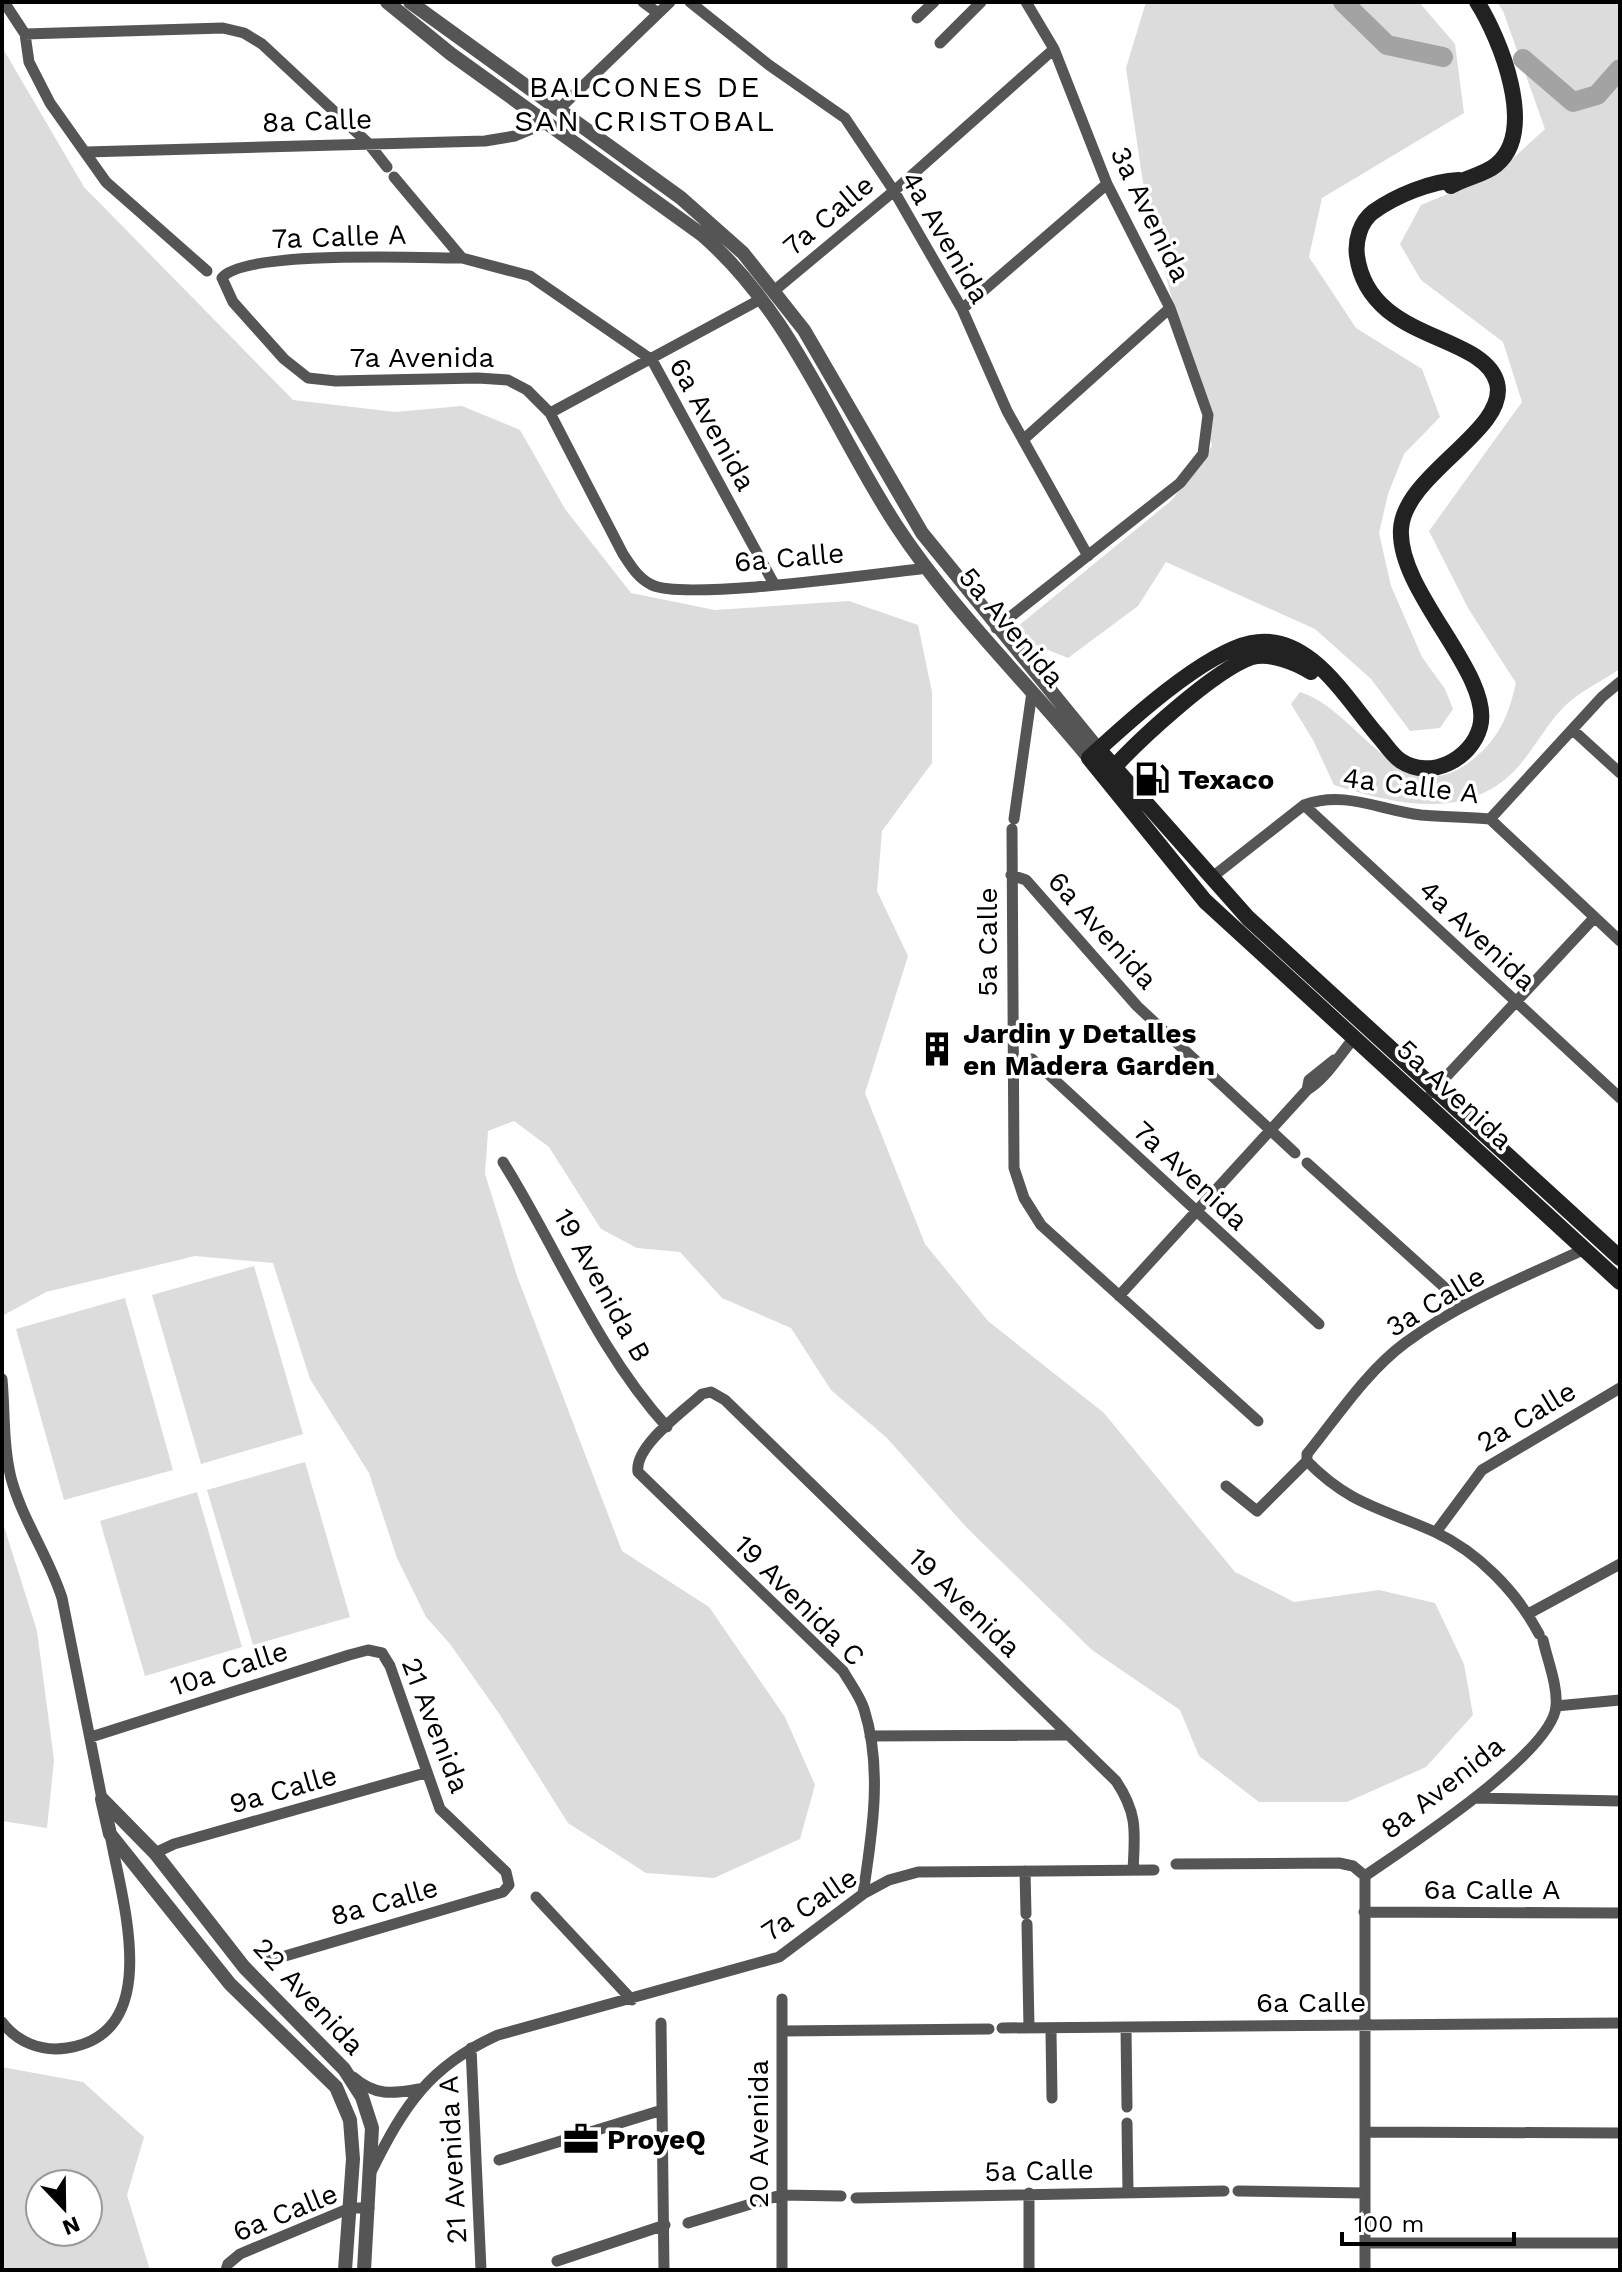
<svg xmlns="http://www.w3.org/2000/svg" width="1622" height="2272" font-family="'Work Sans',sans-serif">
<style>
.green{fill:#dcdcdc;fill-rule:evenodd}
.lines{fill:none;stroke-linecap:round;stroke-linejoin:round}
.river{stroke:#a3a3a3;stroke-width:20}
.minor{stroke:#555;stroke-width:11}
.tertiary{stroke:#555;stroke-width:14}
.secondary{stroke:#222;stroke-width:16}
.labels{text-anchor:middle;stroke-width:7;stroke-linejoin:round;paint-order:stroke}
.street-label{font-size:28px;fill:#000;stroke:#fff}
.poi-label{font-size:28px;font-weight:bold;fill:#000;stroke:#fff;text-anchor:start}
.neighbourhood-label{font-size:30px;letter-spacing:2px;fill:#000;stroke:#fff}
</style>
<rect width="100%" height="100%" fill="#fff"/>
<path class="green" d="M 1146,2 L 1419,2 L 1455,44 L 1464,113 L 1322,198 L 1309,257 L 1356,328 L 1422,369 L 1440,417 L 1404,454 L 1388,494 L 1379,533 L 1391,586 L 1422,657 L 1445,689 L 1453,709 L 1440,728 L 1410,731 L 1371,679 L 1315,629 L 1166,562 L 1138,606 L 1068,658 L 1031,643 L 1017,627 L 1172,500 L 1212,446 L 1146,203 L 1126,68 Z
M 1497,2 L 1620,2 L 1620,669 C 1603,680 1583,690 1568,703 C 1545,724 1532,755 1510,775 C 1460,821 1391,803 1334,785 L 1313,740 L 1291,704 L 1300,692 C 1359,710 1401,815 1471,761 C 1499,739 1508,717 1516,683 L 1468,608 L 1429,531 L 1522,402 L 1503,342 L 1421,280 L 1400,244 L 1421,205 L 1496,174 L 1545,129 L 1503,11 Z
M 2,47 L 84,187 L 293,400 L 395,412 L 462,406 L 520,430 L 565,509 L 631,593 L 715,610 L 849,601 L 918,625 L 932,692 L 932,763 L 882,831 L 877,891 L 908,956 L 865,1093 L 925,1244 L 988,1321 L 1104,1413 L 1235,1572 L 1294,1602 L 1379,1590 L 1435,1603 L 1464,1664 L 1473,1715 L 1426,1767 L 1347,1802 L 1259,1802 L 1199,1756 L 1180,1710 L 1092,1650 L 967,1528 L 887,1438 L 831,1390 L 791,1328 L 722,1298 L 680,1252 L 637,1248 L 601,1229 L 549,1147 L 514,1121 L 488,1131 L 485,1174 L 517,1276 L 622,1551 L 709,1607 L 785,1717 L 815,1785 L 800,1839 L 714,1878 L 646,1873 L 568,1823 L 498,1712 L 450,1644 L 426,1617 L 397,1558 L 369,1473 L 310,1379 L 273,1263 L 195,1256 L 46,1292 L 2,1316 Z
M 254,1266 L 303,1434 L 201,1464 L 152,1295 Z
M 125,1298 L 173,1470 L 64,1500 L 16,1329 Z
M 305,1462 L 350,1617 L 253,1645 L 207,1490 Z
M 197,1492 L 242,1647 L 145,1676 L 100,1521 Z
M 2,1520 L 37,1631 L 54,1760 L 47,1828 L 2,1821 Z
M 2,2067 L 83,2082 L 144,2137 L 127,2195 L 150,2270 L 2,2270 ZM 40,2184 L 88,2184 L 88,2232 L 40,2232 Z"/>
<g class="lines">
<path class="river" d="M 1343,2 L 1387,45 L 1443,57
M 1523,59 L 1573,102 L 1597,95 L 1620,69"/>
<path class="minor" d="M 4,2 L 25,34 L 29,62 L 50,103 L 106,182 L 207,271
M 643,2 L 658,13
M 690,2 L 769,65 L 845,118 L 894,191 L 962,309 L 1007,411 L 1088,556
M 917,18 L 934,2
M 25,34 L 223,28 L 244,33 L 262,44 L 368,143 L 387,167
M 940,43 L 981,2
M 558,110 L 670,2
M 86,152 L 485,141 L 515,136 L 546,123
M 394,177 L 462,258 L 530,276 L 652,360 L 774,584
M 462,258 C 421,258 242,250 222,278 L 233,302 L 284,359 L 308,378 L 336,381 L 478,378 L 508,380 L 527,390 L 550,413 L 623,554 C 631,566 638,578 652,585 C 685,601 881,573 928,568
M 775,290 L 894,191 L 1054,49
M 962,309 L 1107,184
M 550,413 L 761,299
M 1024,439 L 1170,308
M 996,628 L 1180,483 L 1203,454 L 1208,415 L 1170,308 L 1107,184 L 1054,49 L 1026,2
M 1574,731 L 1620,773
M 1304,805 L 1620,1098
M 1014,819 L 1032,692
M 1490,819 L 1620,941
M 1012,829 L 1014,1168 L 1024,1198 L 1041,1225 L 1258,1421
M 1011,875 L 1026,880 L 1137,1006 L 1295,1153
M 1211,878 L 1304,805 C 1345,790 1379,810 1421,815 C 1444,817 1467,817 1490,819 L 1602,697 L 1620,682
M 1032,1059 L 1319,1324
M 1307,1090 L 1309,1080 L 1334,1060
M 1431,1093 L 1594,918
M 503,1162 C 558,1250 597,1350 667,1427
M 1307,1163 L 1464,1305
M 1119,1296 L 1307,1090 C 1327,1078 1339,1055 1355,1037
M 2,1379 C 5,1413 3,1445 11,1478 C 22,1519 49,1557 62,1598 L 102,1799
M 1307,1461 C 1350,1505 1382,1508 1435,1532 C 1478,1552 1517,1592 1539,1634
M 1226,1486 L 1257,1511 L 1307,1461 L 1307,1454 C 1337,1417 1366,1372 1405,1343 C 1459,1303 1524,1277 1585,1249
M 1436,1532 L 1482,1470 L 1620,1388
M 1528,1614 L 1620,1564
M 1556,1706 L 1620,1700
M 870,1736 L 1066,1735
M 91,1737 L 349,1655 L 368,1650 L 382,1653 L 390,1666 L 440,1809 L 506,1872 L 509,1885 L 503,1892 L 268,1961
M 1475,1798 L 1620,1801
M 155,1853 L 174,1844 L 425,1773
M 1176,1864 L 1339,1863 L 1353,1866 L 1365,1876
M 1025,1871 L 1026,1914
M 1365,1876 L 1365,2270
M 1365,1876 C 1405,1848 1553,1753 1556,1706 C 1558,1686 1547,1659 1543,1640
M 863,1894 C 872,1835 883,1768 864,1709 C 860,1696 850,1683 843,1671 L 638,1472 C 634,1446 684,1411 702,1394 L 711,1392 L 725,1400 L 1116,1781 C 1138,1814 1135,1832 1133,1870
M 536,1897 L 632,2000
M 1364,1912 L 1620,1913
M 1027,1924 L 1029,2028
M 2,2022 C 17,2042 41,2052 67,2048 C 166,2033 121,1898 110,1834
M 661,2023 L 664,2270
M 1002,2028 L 1620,2023
M 1126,2028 L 1127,2107
M 782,2031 L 989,2029
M 1051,2031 L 1052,2098
M 471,2048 L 481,2270
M 353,2077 C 375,2096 392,2094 419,2089
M 1127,2123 L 1128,2192
M 1365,2132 L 1620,2133
M 499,2160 L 659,2111
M 372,2170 C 404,2106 429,2066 498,2035 L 779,1957 L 863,1894 L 889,1880 L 918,1872 L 1154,1870
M 1238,2191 L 1365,2193
M 856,2198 L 1224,2191
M 688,2223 L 781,2195 L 841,2196
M 1365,2243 L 1620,2243
M 557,2261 L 665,2225
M 226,2270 L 228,2264 L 240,2254 L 350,2208 L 369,2208
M 782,2270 L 782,1999
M 1029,2270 L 1029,2193"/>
<path class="tertiary" d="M 387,2 L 451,54 L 701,234 C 792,312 832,427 896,525 C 951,609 1026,681 1089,758
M 410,2 L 681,198 L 743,253 L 804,330 L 922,533 L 1099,750
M 102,1799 L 155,1853 L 244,1967 L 344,2069 L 362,2097 L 372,2128 L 364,2270
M 102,1799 L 110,1834 L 230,1984 L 336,2087 L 350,2120 L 353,2159 L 345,2270"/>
<path class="secondary" d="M 1459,180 C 1431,181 1395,196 1373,212 C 1360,222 1355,241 1357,256 C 1369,343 1484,332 1497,383 C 1509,430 1404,474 1401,529 C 1397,592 1494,675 1480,727 C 1471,760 1430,780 1401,761 C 1393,756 1386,745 1380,738 C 1347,701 1310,631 1251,643 C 1203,653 1126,724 1089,758 L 1205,901 L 1620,1282
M 1451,186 C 1464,178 1484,175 1496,165 C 1538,131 1500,38 1477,2
M 1099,750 L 1248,918 L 1620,1258
M 1108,774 C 1136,742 1214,670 1252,657 C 1270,652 1297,663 1311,672"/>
</g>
<defs>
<g id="fuel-bare" transform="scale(2.76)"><path d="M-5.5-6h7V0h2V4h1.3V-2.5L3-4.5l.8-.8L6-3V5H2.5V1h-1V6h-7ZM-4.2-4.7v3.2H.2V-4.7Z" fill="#000" stroke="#fff" stroke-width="2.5" paint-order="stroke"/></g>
<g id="building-bare" transform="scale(2.76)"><path d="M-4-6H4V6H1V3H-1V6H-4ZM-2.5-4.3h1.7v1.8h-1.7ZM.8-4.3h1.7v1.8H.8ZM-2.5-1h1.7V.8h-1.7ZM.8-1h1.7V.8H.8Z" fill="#000" stroke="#fff" stroke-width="2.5" paint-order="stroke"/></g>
<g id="office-bare" transform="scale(2.76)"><path d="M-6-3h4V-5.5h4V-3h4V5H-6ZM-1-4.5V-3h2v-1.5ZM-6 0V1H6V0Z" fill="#000" stroke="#fff" stroke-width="2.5" paint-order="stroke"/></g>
</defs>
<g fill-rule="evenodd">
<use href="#fuel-bare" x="1152" y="779"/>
<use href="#building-bare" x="937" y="1049"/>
<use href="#office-bare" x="581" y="2139"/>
</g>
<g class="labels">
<g class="street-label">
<text transform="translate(317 120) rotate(-2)" y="10">8a Calle</text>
<text transform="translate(1151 214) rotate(64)" y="10">3a Avenida</text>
<text transform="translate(828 215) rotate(-40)" y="10">7a Calle</text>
<text transform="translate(339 236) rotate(-2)" y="10">7a Calle A</text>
<text transform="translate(946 237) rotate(60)" y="10">4a Avenida</text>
<text x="422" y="367">7a Avenida</text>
<text transform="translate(713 424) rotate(61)" y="10">6a Avenida</text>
<text transform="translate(789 557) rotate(-5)" y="10">6a Calle</text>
<text transform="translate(1012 627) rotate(50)" y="10">5a Avenida</text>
<text transform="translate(1411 785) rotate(7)" y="10">4a Calle A</text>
<text transform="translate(1103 930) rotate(48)" y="10">6a Avenida</text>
<text transform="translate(1478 935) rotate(43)" y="10">4a Avenida</text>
<text transform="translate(987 942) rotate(-90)" y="10">5a Calle</text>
<text transform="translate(1455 1094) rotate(43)" y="10">5a Avenida</text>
<text transform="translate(1191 1175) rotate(43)" y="10">7a Avenida</text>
<text transform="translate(603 1285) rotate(61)" y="10">19 Avenida B</text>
<text transform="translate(1435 1301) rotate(-31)" y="10">3a Calle</text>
<text transform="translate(1526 1416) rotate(-31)" y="10">2a Calle</text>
<text transform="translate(800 1600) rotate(45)" y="10">19 Avenida C</text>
<text transform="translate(965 1602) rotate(44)" y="10">19 Avenida</text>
<text transform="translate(229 1668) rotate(-18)" y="10">10a Calle</text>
<text transform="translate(436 1725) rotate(69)" y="10">21 Avenida</text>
<text transform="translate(1442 1787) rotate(-38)" y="10">8a Avenida</text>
<text transform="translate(283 1789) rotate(-16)" y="10">9a Calle</text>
<text x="1492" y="1899">6a Calle A</text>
<text transform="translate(384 1901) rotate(-16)" y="10">8a Calle</text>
<text transform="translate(809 1904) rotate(-34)" y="10">7a Calle</text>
<text transform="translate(309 1996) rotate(47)" y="10">22 Avenida</text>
<text x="1311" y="2012">6a Calle</text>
<text transform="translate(758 2134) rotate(-90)" y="10">20 Avenida</text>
<text transform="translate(452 2160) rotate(-93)" y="10">21 Avenida A</text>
<text transform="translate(1039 2170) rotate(-1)" y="10">5a Calle</text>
<text transform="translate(285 2212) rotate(-22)" y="10">6a Calle</text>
</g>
<g class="poi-label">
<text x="1178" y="789">Texaco</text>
<text x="963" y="1043">Jardin y Detalles<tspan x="963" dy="32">en Madera Garden</tspan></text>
<text x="607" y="2149">ProyeQ</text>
</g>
<g class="neighbourhood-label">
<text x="645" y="97">BALCONES DE<tspan x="645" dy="34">SAN CRISTOBAL</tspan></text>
</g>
</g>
<rect width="1622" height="2272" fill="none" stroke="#000000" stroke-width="8"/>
<g transform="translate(64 2208) rotate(158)"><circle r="38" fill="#ffffff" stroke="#999999" stroke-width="2"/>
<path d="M0-6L14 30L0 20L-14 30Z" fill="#000000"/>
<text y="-12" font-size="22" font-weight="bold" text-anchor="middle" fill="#000000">N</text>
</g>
<path d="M1342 2232v12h172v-12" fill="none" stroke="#000000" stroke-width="4"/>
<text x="1354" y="2232" font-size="24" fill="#000000" stroke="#ffffff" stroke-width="6" paint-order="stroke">100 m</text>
</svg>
